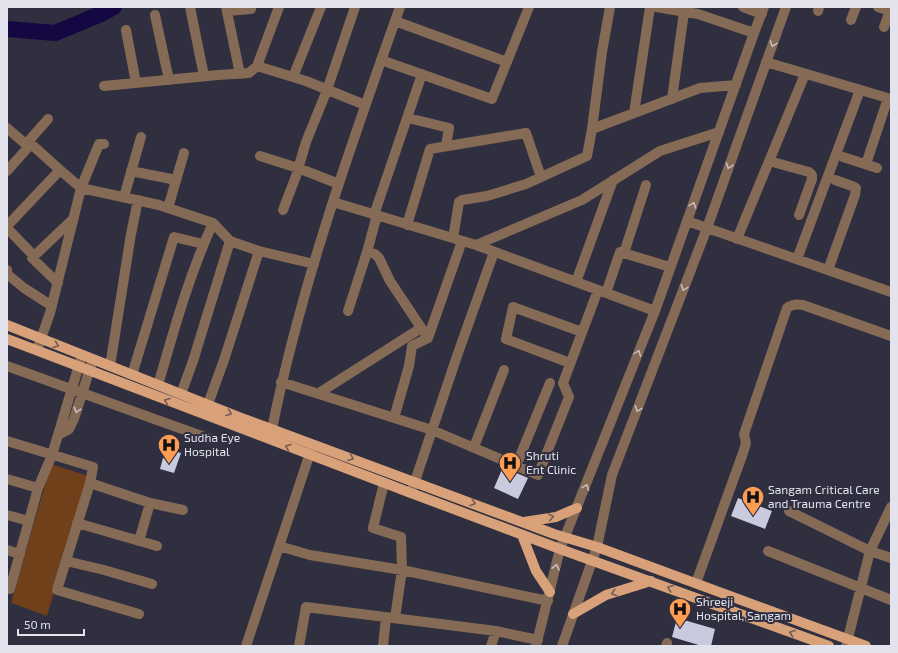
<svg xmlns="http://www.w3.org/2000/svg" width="898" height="653" font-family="'Exo 2',sans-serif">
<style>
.green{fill:#6f4019}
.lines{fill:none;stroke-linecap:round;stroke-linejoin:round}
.river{stroke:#150741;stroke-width:16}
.building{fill:#c9cade}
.minor{stroke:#856a56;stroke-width:10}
.major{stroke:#d9a179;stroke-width:10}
.oneway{stroke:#c6bfc0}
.oneway2{stroke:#735d56}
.labels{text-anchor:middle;stroke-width:4;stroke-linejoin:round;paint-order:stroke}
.poi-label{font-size:12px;fill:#e2e3ed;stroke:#2f2f3f;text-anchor:start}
</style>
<rect width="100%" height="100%" fill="#2f2f3f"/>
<path class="green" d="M 51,464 L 88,476 L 47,616 L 11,603 Z"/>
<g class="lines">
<path class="river" d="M 7,29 L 55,33 L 101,14 L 114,7"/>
</g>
<path class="building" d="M 173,451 L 181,453 L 174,473 L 160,469 L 163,458 L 171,460 Z
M 503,467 L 528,478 L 518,499 L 494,488 Z
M 738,498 L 772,511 L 765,529 L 731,516 Z
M 677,618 L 715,629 L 711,646 L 702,646 L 672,637 Z"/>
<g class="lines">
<path class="minor" d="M 190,7 L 204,76
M 226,7 L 240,74
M 279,7 L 257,66 L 306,81 L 365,105
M 656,7 L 698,14 L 754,33
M 743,7 L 762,14
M 878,7 L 890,11 L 891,7
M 227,11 L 251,9
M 818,11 L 819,7
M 155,15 L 169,80
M 851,20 L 856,7
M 395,21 L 507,62
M 884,27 L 890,11 L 891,11
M 126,30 L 136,83
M 381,60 L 492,99 L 529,7
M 766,62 L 891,99
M 293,77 L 321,7
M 104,86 L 218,75 L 249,73 L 257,66
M 672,99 L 684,12
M 634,113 L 650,7
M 408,118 L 449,128 L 446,146
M 7,128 L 29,147
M 592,129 L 602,52 L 610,7
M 26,144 L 48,119
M 260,156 L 298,168 L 339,184
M 843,157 L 877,168
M 769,161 L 809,172 L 812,175 L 812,179 L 799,215
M 866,164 L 888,98
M 7,171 L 31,144 L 60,170
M 131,171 L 176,180
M 124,197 L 141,137
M 333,202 L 476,245 L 582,200 L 660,151 L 719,132
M 168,208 L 184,153
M 283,210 L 296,176 L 306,142 L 327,90 L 355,7
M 374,215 L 422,74
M 377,215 L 367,252 L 375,254 L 379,258 L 390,281 L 428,338
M 687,221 L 891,292
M 407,225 L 430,149 L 526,133 L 541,177
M 7,226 L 60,170 L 81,188 L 99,144 L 104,144
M 7,228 L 34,256
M 453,238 L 459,202 L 462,200 L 487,196 L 526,184 L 587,156 L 592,129 L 700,88 L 736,85
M 737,239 L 805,74
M 476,245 L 655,311
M 624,253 L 646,185
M 797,259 L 860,90
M 7,270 L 7,274 L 24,288 L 52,306
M 828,270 L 855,195 L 856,188 L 852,186 L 835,180
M 576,282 L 613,180
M 58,283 L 32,258 L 74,218
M 606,293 L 620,252 L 670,267
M 348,311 L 367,252
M 37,350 L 50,313 L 81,188 L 159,205 L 213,223 L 230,241
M 570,363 L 506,339 L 513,307 L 582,332
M 7,366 L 210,439
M 110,366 L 131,234 L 138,200
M 132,375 L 174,237 L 203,244
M 281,382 L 432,430 L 538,475 L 569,397 L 563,383 L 598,290
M 158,385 C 174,330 189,275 213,223
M 319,393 L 421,328
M 181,394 L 193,361 L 230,241 L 259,251
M 208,404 L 224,360 L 259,251 L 314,264
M 394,418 L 409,366 L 412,346 L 428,338 L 462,241
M 272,429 C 301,285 351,145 400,7
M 58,435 L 69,429 L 74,419 L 93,359
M 7,441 L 93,467 L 90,483 L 57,590 L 139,614
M 474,447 L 504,370
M 516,466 L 550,383
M 7,479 L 38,488
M 90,483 L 150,503 L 183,510
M 384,483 L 373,528 L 401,537 L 402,570 L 395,618
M 411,493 L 457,356 L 494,252
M 789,511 L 870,551 L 891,558
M 7,515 L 29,521
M 77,523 L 157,546
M 139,541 L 150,503
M 279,546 L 310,555 L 402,570 L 548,601
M 7,550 L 20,554
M 768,551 L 891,600
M 66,561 L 104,570 L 152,584
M 696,583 L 743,453 L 746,443 L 744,434 L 787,308 C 792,304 797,304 803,305 L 891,336
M 7,588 L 10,589 L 38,488 L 52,455 L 82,355
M 246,646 L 312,447
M 299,646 L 306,607 L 496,631 L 538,640
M 383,646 L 386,617
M 491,646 L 496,631
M 536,646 L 560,549 L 655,311 L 754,33 L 764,7
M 562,646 L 597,547 L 612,475 L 707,228 L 786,7
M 666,646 L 667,643
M 846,646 L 870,551 L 891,507"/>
<path class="major" d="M 7,325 L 236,416 L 554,534 L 597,547 L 866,646
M 7,339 L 411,493 L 560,549 L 829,646
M 524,522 L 556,517 L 577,508
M 522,535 L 536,571 L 550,592
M 573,614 L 606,595 L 651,581"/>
</g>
<defs><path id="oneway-chevron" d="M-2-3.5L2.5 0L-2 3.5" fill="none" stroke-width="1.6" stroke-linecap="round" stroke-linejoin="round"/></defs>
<g class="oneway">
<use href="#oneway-chevron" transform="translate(773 44) rotate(110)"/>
<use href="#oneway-chevron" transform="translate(729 166) rotate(110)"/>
<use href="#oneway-chevron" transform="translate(693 205) rotate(-70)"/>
<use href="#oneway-chevron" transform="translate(684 288) rotate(111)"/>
<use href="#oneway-chevron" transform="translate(638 353) rotate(-69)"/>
<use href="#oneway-chevron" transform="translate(638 409) rotate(111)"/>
<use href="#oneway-chevron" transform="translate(77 410) rotate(107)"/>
<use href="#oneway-chevron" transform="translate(586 487) rotate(-69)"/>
<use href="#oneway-chevron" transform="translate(556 567) rotate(-77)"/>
</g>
<g class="oneway2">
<use href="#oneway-chevron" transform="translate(56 345) rotate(21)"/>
<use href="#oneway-chevron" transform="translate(167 401) rotate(-159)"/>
<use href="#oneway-chevron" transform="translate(229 413) rotate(21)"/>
<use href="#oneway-chevron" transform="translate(288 447) rotate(-159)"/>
<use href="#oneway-chevron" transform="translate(351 458) rotate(20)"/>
<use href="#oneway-chevron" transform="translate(473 503) rotate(20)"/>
<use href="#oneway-chevron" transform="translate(551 517) rotate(-10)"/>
<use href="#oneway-chevron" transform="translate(670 588) rotate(-160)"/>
<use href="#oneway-chevron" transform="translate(614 593) rotate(163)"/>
<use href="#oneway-chevron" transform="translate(792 633) rotate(-160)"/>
</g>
<defs>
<g id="hospital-pin" transform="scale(1.15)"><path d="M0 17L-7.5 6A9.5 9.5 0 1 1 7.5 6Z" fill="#fc9d53" stroke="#2f2f3f"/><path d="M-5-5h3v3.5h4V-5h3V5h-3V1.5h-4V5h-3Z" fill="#111"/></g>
</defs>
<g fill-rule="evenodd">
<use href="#hospital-pin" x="169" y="445"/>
<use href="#hospital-pin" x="510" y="463"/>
<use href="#hospital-pin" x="753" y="497"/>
<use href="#hospital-pin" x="680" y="609"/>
</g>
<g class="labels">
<g class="poi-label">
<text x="184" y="442">Sudha Eye<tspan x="184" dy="14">Hospital</tspan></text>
<text x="526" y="460">Shruti<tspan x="526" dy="14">Ent Clinic</tspan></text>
<text x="768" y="494">Sangam Critical Care<tspan x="768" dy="14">and Trauma Centre</tspan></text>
<text x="696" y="606">Shreeji<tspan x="696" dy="14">Hospital, Sangam</tspan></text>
</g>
</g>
<rect width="898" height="653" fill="none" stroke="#e2e3ed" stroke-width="16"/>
<path d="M18 629v6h66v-6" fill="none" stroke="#e2e3ed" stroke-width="2"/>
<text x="24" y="629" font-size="12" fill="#e2e3ed" stroke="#2f2f3f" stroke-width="3" paint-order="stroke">50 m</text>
</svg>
